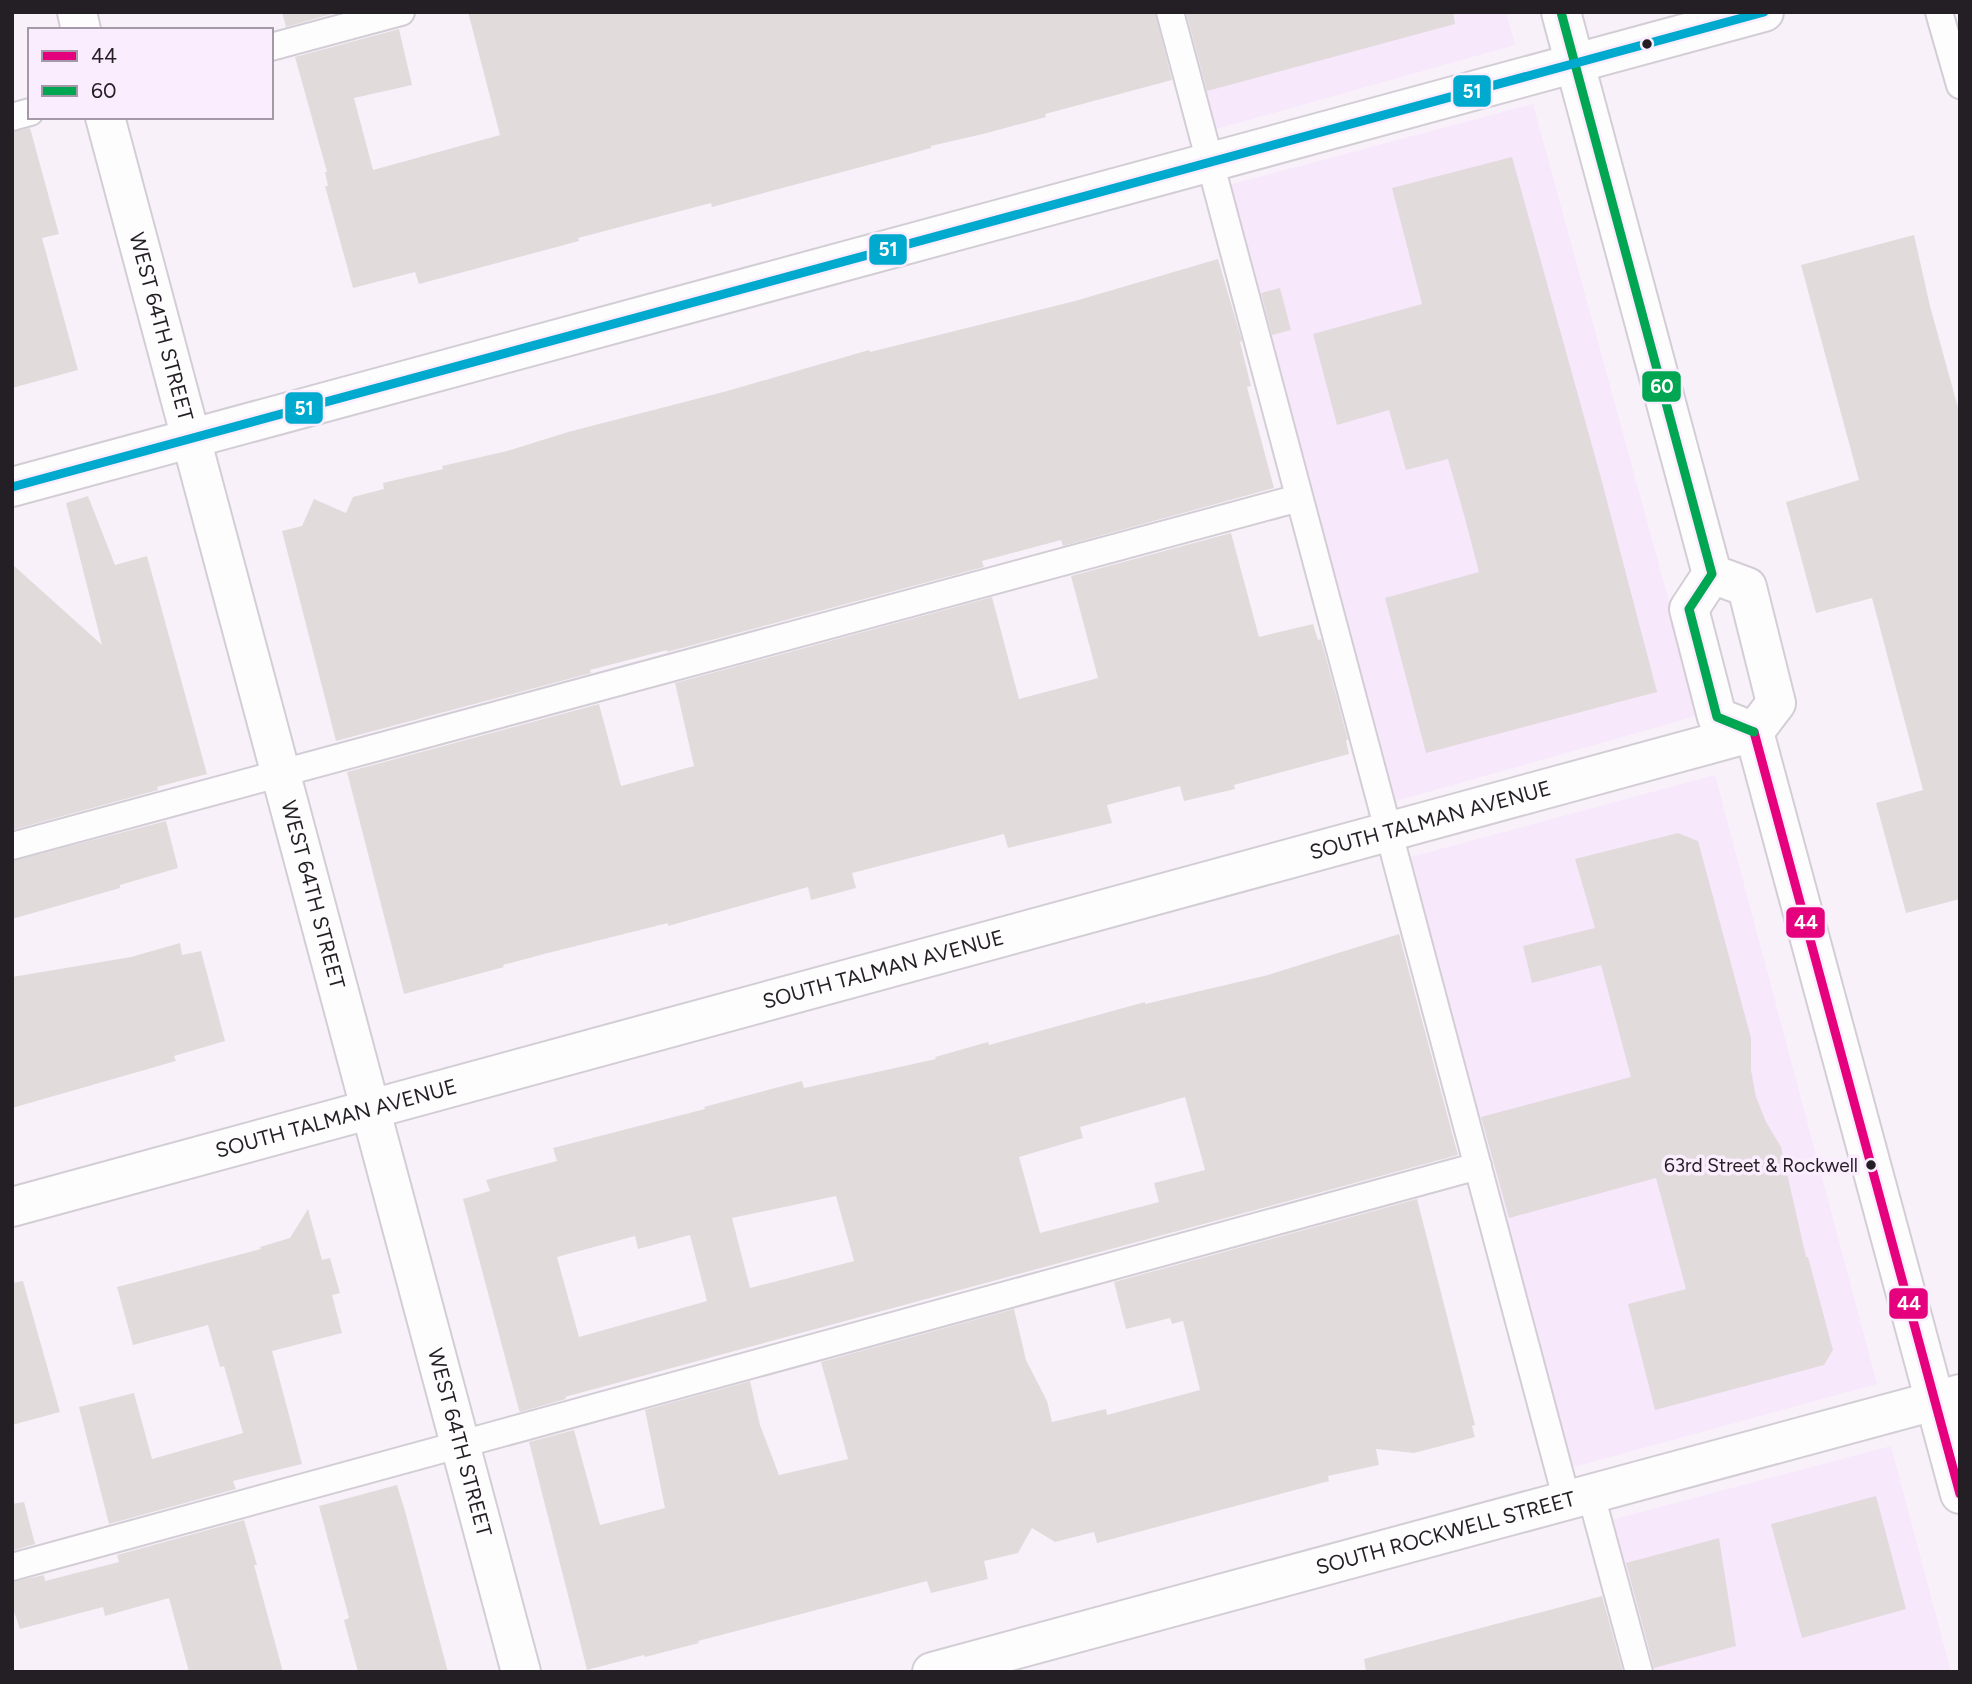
<svg xmlns="http://www.w3.org/2000/svg" width="1972" height="1684" font-family="Figtree,sans-serif">
<style>
.built{fill:#f7e8fc}
.building{fill:#e2dbdc;fill-rule:evenodd}
.lines{fill:none;stroke-linecap:round;stroke-linejoin:round}
.lane-casing{stroke:#d3cdd5;stroke-width:30}
.street-casing{stroke:#d3cdd5;stroke-width:42}
.secondary-casing{stroke:#d3cdd5;stroke-width:42}
.lane{stroke:#fefdfe;stroke-width:26}
.street{stroke:#fefdfe;stroke-width:38}
.secondary{stroke:#fefdfe;stroke-width:38}
.bus-1-casing{stroke:#faedfe;stroke-width:14}
.bus-2-casing{stroke:#faedfe;stroke-width:14}
.bus-3-casing{stroke:#faedfe;stroke-width:14}
.bus-1{stroke:#e5007d;stroke-width:9}
.bus-2{stroke:#00a651;stroke-width:9}
.bus-3{stroke:#00a9ce;stroke-width:9}
.bus-dot{fill:#241e25;stroke:#faedfe;stroke-width:2.5}
.labels{text-anchor:middle;stroke-width:7;stroke-linejoin:round;paint-order:stroke}
.bus-label{font-size:19px;fill:#241e25;stroke:#faedfe;text-anchor:end}
.street-label{font-size:21px;fill:#241e25;stroke:#faedfe}
.line-badge{stroke:#faedfe;stroke-width:2.5}
.badge-label{font-size:19px;text-anchor:middle;font-weight:bold;fill:#fff}
</style>
<rect width="100%" height="100%" fill="#f8f1fa"/>
<path class="built" d="M 1170,12 L 1506,12 L 1515,45 L 1202,133 Z
M 1533,104 L 1700,715 L 1382,805 L 1217,188 Z
M 1715,775 L 1877,1384 L 1559,1471 L 1396,861 Z
M 1891,1446 L 1951,1672 L 1639,1672 L 1599,1523 Z"/>
<path class="building" d="M 282,12 L 339,12 L 286,27 Z
M 468,12 L 1155,12 L 1172,80 L 1045,114 L 1046,117 L 987,133 L 931,146 L 931,148 L 902,156 L 712,207 L 711,203 L 578,238 L 579,241 L 419,284 L 415,272 L 353,288 L 325,186 L 328,186 L 325,172 L 327,172 L 295,57 L 399,29 L 412,85 L 354,98 L 373,170 L 500,135 Z
M 1186,12 L 1453,12 L 1455,24 L 1207,91 Z
M 30,128 L 59,234 L 42,238 L 78,370 L 12,388 L 12,132 Z
M 1512,157 L 1601,478 L 1657,692 L 1426,753 L 1385,598 L 1479,572 L 1463,511 L 1448,459 L 1406,470 L 1389,410 L 1337,425 L 1313,334 L 1422,304 L 1392,188 Z
M 1914,235 L 1930,306 L 1960,415 L 1960,899 L 1906,913 L 1876,803 L 1923,790 L 1872,598 L 1816,613 L 1786,502 L 1859,480 L 1801,265 Z
M 1218,259 L 1242,341 L 1240,342 L 1251,386 L 1247,387 L 1274,488 L 1063,546 L 1061,540 L 982,561 L 984,567 L 667,652 L 667,650 L 590,670 L 591,673 L 336,741 L 282,531 L 302,526 L 314,499 L 346,513 L 353,497 L 384,489 L 383,483 L 443,469 L 442,466 L 507,451 L 568,432 L 727,391 L 869,350 L 870,352 L 1075,301 Z
M 1280,288 L 1291,330 L 1272,335 L 1261,293 Z
M 88,496 L 115,565 L 147,556 L 207,774 L 157,787 L 158,790 L 12,830 L 12,564 L 102,645 L 66,503 Z
M 1231,533 L 1259,637 L 1313,624 L 1318,640 L 1321,639 L 1348,740 L 1346,740 L 1349,754 L 1234,785 L 1235,789 L 1184,801 L 1180,786 L 1107,805 L 1112,823 L 1008,848 L 1004,834 L 852,873 L 856,888 L 811,900 L 808,887 L 668,926 L 668,923 L 544,954 L 503,965 L 504,967 L 404,994 L 347,772 L 599,704 L 621,786 L 694,766 L 675,683 L 992,597 L 1019,699 L 1098,678 L 1071,576 Z
M 166,821 L 178,868 L 120,885 L 120,888 L 12,919 L 12,861 Z
M 1678,833 L 1698,841 L 1751,1038 L 1751,1070 L 1756,1097 L 1766,1122 L 1781,1147 L 1806,1257 L 1808,1257 L 1833,1350 L 1824,1365 L 1655,1410 L 1628,1304 L 1686,1289 L 1656,1178 L 1509,1218 L 1481,1117 L 1631,1077 L 1601,965 L 1532,983 L 1523,946 L 1595,928 L 1575,859 Z
M 1399,934 L 1458,1155 L 565,1397 L 566,1399 L 520,1412 L 519,1410 L 463,1199 L 490,1191 L 486,1180 L 557,1161 L 553,1148 L 705,1109 L 704,1107 L 802,1081 L 804,1088 L 936,1059 L 935,1057 L 988,1042 L 989,1045 L 1145,1002 L 1145,1004 L 1268,975 ZM 1185,1097 L 1205,1170 L 1154,1183 L 1159,1202 L 1040,1233 L 1019,1157 L 1083,1138 L 1080,1127 ZM 836,1196 L 854,1261 L 750,1288 L 732,1218 ZM 690,1235 L 707,1301 L 579,1337 L 557,1257 L 635,1236 L 638,1249 Z
M 180,943 L 182,955 L 201,951 L 225,1041 L 174,1056 L 176,1061 L 12,1108 L 12,977 L 131,957 Z
M 1417,1199 L 1475,1425 L 1472,1426 L 1475,1437 L 1414,1453 L 1376,1449 L 1379,1465 L 1328,1476 L 1329,1481 L 1097,1543 L 1094,1532 L 1055,1542 L 1032,1528 L 1018,1553 L 984,1561 L 988,1579 L 931,1593 L 927,1581 L 698,1641 L 699,1643 L 645,1657 L 644,1655 L 587,1670 L 529,1442 L 574,1430 L 600,1525 L 665,1508 L 645,1410 L 750,1381 L 760,1425 L 779,1475 L 848,1459 L 821,1362 L 1014,1309 L 1026,1360 L 1047,1401 L 1052,1422 L 1106,1409 L 1107,1415 L 1200,1390 L 1183,1321 L 1172,1324 L 1170,1318 L 1126,1329 L 1114,1282 Z
M 308,1209 L 322,1260 L 330,1258 L 340,1293 L 332,1295 L 342,1333 L 272,1351 L 302,1464 L 233,1481 L 236,1489 L 109,1524 L 79,1407 L 134,1393 L 152,1459 L 243,1433 L 224,1366 L 220,1367 L 208,1325 L 133,1345 L 117,1287 L 261,1249 L 260,1247 L 290,1238 Z
M 23,1281 L 60,1412 L 12,1425 L 12,1283 Z
M 397,1485 L 405,1511 L 448,1672 L 358,1672 L 344,1620 L 349,1618 L 319,1506 Z
M 1876,1496 L 1906,1609 L 1802,1638 L 1771,1524 Z
M 24,1502 L 35,1544 L 12,1551 L 12,1504 Z
M 244,1520 L 257,1565 L 254,1565 L 283,1672 L 189,1672 L 169,1598 L 105,1616 L 103,1607 L 20,1629 L 12,1606 L 12,1582 L 44,1575 L 45,1581 L 119,1562 L 117,1555 Z
M 1719,1538 L 1736,1646 L 1654,1668 L 1626,1563 Z
M 1602,1596 L 1623,1672 L 1366,1672 L 1364,1659 Z"/>
<g class="lines">
<g class="lane-casing">
<path id="lane" d="M 1170,12 L 1567,1501
M 1939,12 L 1960,85
M 271,47 L 401,12
M 12,117 L 30,112
M 12,846 L 1299,498
M 1591,1495 L 1639,1672
M 12,1567 L 1478,1166"/>
</g>
<g class="street-casing">
<g id="street">
<path d="M 77,12 L 81,30"/>
<path id="s1" d="M 105,117 L 521,1672"/>
<path d="M 12,487 L 1764,12"/>
<path id="s2" d="M 12,1207 L 1754,732"/>
<path id="s3" d="M 932,1672 L 1960,1394"/>
</g>
</g>
<g class="secondary-casing">
<path id="secondary" d="M 1561,12 L 1712,574 L 1689,609 L 1717,717 L 1754,732
M 1712,574 L 1747,587 L 1776,703 L 1754,732
M 1754,732 L 1960,1494"/>
</g>
<use href="#lane" class="lane"/>
<use href="#street" class="street"/>
<use href="#secondary" class="secondary"/>
<g class="bus-1-casing">
<path id="bus-1" d="M 1754,732 L 1960,1494"/>
</g>
<g class="bus-2-casing">
<path id="bus-2" d="M 1561,12 L 1712,574 L 1689,609 L 1717,717 L 1754,732"/>
</g>
<g class="bus-3-casing">
<path id="bus-3" d="M 12,487 L 1764,12"/>
</g>
<use href="#bus-1" class="bus-1"/>
<use href="#bus-2" class="bus-2"/>
<use href="#bus-3" class="bus-3"/>
</g>
<g class="bus-dot">
<circle cx="1647" cy="44" r="6"/>
<circle cx="1871" cy="1165" r="6"/>
</g>
<g class="labels">
<g class="bus-label">
<text x="1858" y="1172">63rd Street &amp; Rockwell</text>
</g>
<g class="street-label">
<text dy="7" stroke="none"><textPath href="#s1" startOffset="217">WEST 64TH STREET</textPath></text>
<text dy="7" stroke="none"><textPath href="#s2" startOffset="1470">SOUTH TALMAN AVENUE</textPath></text>
<text dy="7" stroke="none"><textPath href="#s1" startOffset="805">WEST 64TH STREET</textPath></text>
<text dy="7" stroke="none"><textPath href="#s2" startOffset="903">SOUTH TALMAN AVENUE</textPath></text>
<text dy="7" stroke="none"><textPath href="#s2" startOffset="336">SOUTH TALMAN AVENUE</textPath></text>
<text dy="7" stroke="none"><textPath href="#s1" startOffset="1372">WEST 64TH STREET</textPath></text>
<text dy="7" stroke="none"><textPath href="#s3" startOffset="532">SOUTH ROCKWELL STREET</textPath></text>
</g>
</g>
<g class="line-badge">
<rect x="1452" y="74" width="40" height="34" rx="7" fill="#00a9ce"/>
<rect x="868" y="233" width="40" height="33" rx="7" fill="#00a9ce"/>
<rect x="1641" y="370" width="41" height="33" rx="7" fill="#00a651"/>
<rect x="284" y="391" width="40" height="34" rx="7" fill="#00a9ce"/>
<rect x="1785" y="906" width="41" height="33" rx="7" fill="#e5007d"/>
<rect x="1888" y="1287" width="41" height="33" rx="7" fill="#e5007d"/>
</g>
<g class="badge-label">
<text x="1472" y="98">51</text>
<text x="888" y="256">51</text>
<text x="1662" y="393">60</text>
<text x="304" y="415">51</text>
<text x="1806" y="929">44</text>
<text x="1909" y="1310">44</text>
</g>
<rect width="1972" height="1684" fill="none" stroke="#241e25" stroke-width="28"/>
<rect x="28" y="28" width="245" height="91" fill="#faedfe" stroke="#a49aa7" stroke-width="2"/>
<rect x="42" y="51" width="35" height="10" fill="#e5007d" stroke="#a49aa7" stroke-width="2"/>
<text x="91" y="63" font-size="21" fill="#241e25">44</text>
<rect x="42" y="86" width="35" height="10" fill="#00a651" stroke="#a49aa7" stroke-width="2"/>
<text x="91" y="98" font-size="21" fill="#241e25">60</text>
</svg>
